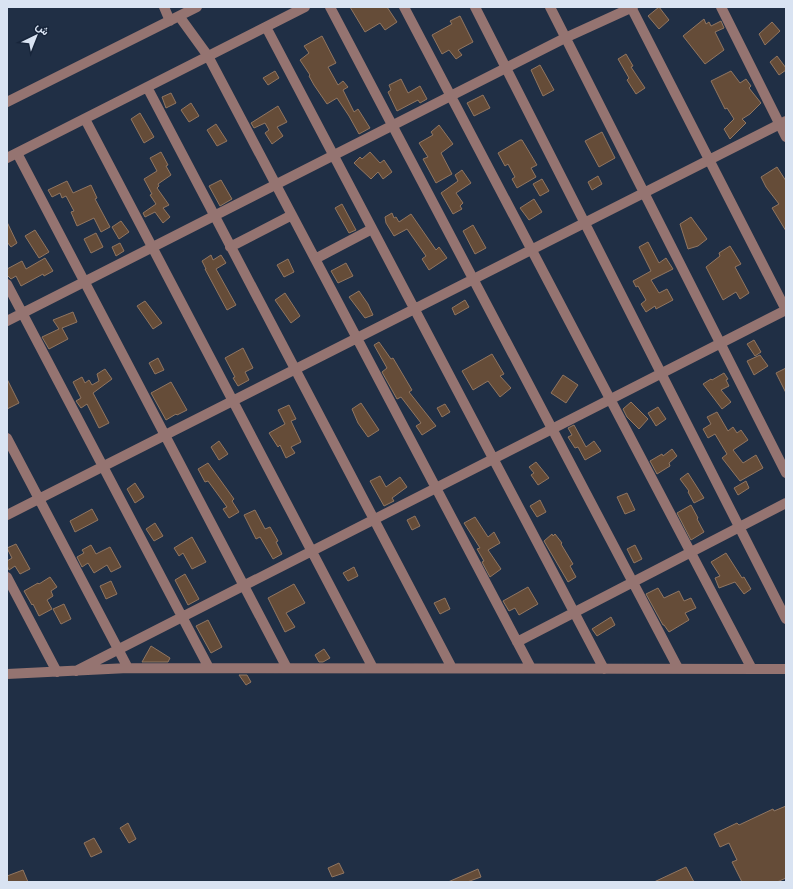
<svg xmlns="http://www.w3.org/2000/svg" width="793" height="889" font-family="'Varela Round',Vazirmatn,sans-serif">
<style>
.building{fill:#654c38;stroke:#917661}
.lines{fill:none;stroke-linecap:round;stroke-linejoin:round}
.minor{stroke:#957471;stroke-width:10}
</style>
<rect width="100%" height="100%" fill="#202f45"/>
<path class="building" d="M 350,7 L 387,7 L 397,22 L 385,30 L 380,23 L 365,32 Z
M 659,7 L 669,20 L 659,29 L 648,16 Z
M 460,16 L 473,42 L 458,50 L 462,55 L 456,59 L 449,50 L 442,54 L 432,35 L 452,24 L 450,21 Z
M 704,19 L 706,24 L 709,22 L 711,26 L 721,21 L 724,28 L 715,32 L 724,50 L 705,64 L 683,36 Z
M 772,22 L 780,31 L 765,45 L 759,34 Z
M 322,36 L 336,63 L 328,67 L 338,85 L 343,81 L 348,87 L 343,90 L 354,112 L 358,109 L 370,128 L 359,134 L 349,116 L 337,98 L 327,104 L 314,85 L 309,76 L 310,75 L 300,60 L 309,53 L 304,46 Z
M 626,54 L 633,66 L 631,67 L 645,88 L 636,94 L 627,80 L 629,78 L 618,59 Z
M 777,56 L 786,68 L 786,70 L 779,75 L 770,62 Z
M 540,65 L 554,90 L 543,96 L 531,70 Z
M 275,71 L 279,78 L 268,85 L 263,78 Z
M 731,71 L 740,83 L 746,79 L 751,86 L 749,88 L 761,103 L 750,114 L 742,119 L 746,123 L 730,139 L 724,129 L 734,119 L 727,108 L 725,109 L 711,81 Z
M 401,79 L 408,93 L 420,86 L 427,99 L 420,103 L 418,100 L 397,111 L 388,92 L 391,90 L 389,85 Z
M 171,93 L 176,103 L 166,108 L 162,97 Z
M 483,95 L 490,108 L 474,116 L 467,103 Z
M 191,103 L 199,116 L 189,122 L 181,110 Z
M 278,106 L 287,122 L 277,127 L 283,136 L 272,144 L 265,133 L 269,130 L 265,123 L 254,128 L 251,123 Z
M 140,113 L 154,137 L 144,143 L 131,119 Z
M 216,124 L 227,141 L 217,146 L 207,130 Z
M 439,125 L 453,144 L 441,153 L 452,174 L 436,183 L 423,159 L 428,157 L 419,143 L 433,135 L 431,132 Z
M 602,132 L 615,158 L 599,167 L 585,141 Z
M 520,140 L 522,140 L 537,165 L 531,168 L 536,177 L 517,188 L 512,179 L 515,177 L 508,164 L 505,166 L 498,153 Z
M 161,152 L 168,165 L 166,166 L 171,175 L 158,184 L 159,186 L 157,188 L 169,205 L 163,208 L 170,217 L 163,223 L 155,212 L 145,217 L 143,213 L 156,204 L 150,195 L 152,194 L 144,179 L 157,171 L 150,158 Z
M 370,152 L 380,163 L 384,160 L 392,172 L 383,179 L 378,172 L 371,179 L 354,163 L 360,157 L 362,159 Z
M 777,167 L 786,181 L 786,231 L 772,208 L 779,204 L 766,187 L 761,177 Z
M 462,170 L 471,183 L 456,193 L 463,203 L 460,206 L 462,209 L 453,214 L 441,193 L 458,181 L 455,175 Z
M 598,176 L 602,184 L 592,190 L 588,182 Z
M 542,179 L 549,191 L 540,196 L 533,184 Z
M 221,180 L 232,199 L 220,206 L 209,186 Z
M 67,181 L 73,193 L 91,185 L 97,198 L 95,199 L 110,227 L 101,232 L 94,218 L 77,226 L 71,212 L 74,211 L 66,196 L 62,198 L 60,193 L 52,197 L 48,190 Z
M 534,199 L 542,212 L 529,220 L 520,208 Z
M 342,204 L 356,230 L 349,233 L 335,208 Z
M 392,213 L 394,218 L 396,217 L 399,222 L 411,214 L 436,250 L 439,247 L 447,258 L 429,270 L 422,259 L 426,256 L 407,229 L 394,236 L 386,223 L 385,217 Z
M 691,217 L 707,239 L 698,246 L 688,249 L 680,224 Z
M 121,221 L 129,232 L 119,239 L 112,227 Z
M 7,222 L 17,243 L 11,247 L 7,242 Z
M 473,225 L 486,248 L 475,254 L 463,231 Z
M 35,230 L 49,252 L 39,258 L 25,236 Z
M 96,233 L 103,247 L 91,253 L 84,239 Z
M 648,242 L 659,263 L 666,258 L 673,269 L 651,280 L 659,293 L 667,289 L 673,300 L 656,309 L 655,306 L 646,312 L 641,304 L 646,300 L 638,286 L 636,287 L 633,281 L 651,271 L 639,247 Z
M 120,243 L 124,251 L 116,256 L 112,247 Z
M 730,246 L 741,264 L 735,267 L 749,293 L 740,299 L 736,292 L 723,300 L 706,267 L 720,256 L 719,253 Z
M 211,255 L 213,260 L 221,255 L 226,263 L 216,269 L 236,305 L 227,310 L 205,269 L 206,269 L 202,261 Z
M 45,258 L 53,271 L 44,276 L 43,274 L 21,286 L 16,276 L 11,279 L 7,275 L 7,269 L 22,261 L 26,269 Z
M 288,259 L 294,272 L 284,277 L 277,265 Z
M 346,263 L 353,276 L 338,283 L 331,271 Z
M 359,291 L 368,304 L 373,315 L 365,318 L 349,297 Z
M 285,293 L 300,316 L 291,323 L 275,300 Z
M 465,300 L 469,307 L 455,315 L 452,308 Z
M 145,301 L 162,323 L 153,329 L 137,306 Z
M 73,312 L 77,322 L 62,328 L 68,339 L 49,349 L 42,337 L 59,329 L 53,320 Z
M 754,340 L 761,352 L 755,356 L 747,344 Z
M 379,342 L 391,359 L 393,358 L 412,390 L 409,392 L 436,426 L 422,435 L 416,426 L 421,423 L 401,397 L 397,399 L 382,372 L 387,368 L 374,345 Z
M 243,348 L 253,368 L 245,372 L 249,380 L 238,386 L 233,378 L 235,377 L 225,358 Z
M 492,354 L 504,374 L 500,376 L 511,388 L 500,397 L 488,381 L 473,390 L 462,371 Z
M 760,355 L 768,366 L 754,375 L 747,361 Z
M 158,358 L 164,370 L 155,374 L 149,363 Z
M 786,368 L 786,393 L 776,373 Z
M 105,369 L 112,379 L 93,393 L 109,423 L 99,428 L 87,404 L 81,408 L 76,401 L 81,398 L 73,382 L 82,377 L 85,383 L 89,380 L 92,385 L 99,381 L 97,374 Z
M 724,373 L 728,379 L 726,380 L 729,386 L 721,390 L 731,402 L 722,409 L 703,384 L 711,379 L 712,380 Z
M 563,375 L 578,385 L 566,403 L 551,393 Z
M 7,379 L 19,403 L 7,409 Z
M 171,382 L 187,410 L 177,415 L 176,414 L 166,420 L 151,393 Z
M 631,402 L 648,419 L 639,429 L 627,417 L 623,409 Z
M 361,403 L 379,430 L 368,437 L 358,423 L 352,409 Z
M 445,404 L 450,412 L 442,417 L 437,408 Z
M 289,405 L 296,419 L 291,421 L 301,442 L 291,447 L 295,453 L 286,458 L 280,445 L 278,447 L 269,433 L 285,424 L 278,410 Z
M 658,407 L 666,419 L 656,426 L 648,413 Z
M 717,412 L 728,431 L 733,427 L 737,433 L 741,430 L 748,440 L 733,450 L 743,463 L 756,455 L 763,468 L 740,481 L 722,458 L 727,454 L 715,434 L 708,438 L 703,429 L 711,424 L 707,417 Z
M 574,425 L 586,447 L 594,441 L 601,451 L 585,460 L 578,447 L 575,448 L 568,437 L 572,435 L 568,428 Z
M 219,441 L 228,454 L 219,460 L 211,447 Z
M 672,449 L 677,456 L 669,463 L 670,466 L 657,474 L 650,461 L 662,454 L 663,456 Z
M 536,462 L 549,478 L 538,485 L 531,475 L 534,473 L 529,467 Z
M 208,463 L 234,499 L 232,501 L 239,512 L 229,518 L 223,509 L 227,507 L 208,481 L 205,482 L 198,469 Z
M 688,473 L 704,498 L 694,503 L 688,492 L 689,491 L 680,479 Z
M 380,476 L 386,487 L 400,477 L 407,487 L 392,498 L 394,501 L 384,506 L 370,481 Z
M 746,481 L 749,488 L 738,495 L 734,488 Z
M 135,483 L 144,497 L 135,503 L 127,489 Z
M 627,493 L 635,510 L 625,514 L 617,497 Z
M 540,500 L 546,512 L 537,517 L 530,506 Z
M 691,505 L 698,518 L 697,519 L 704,532 L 691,540 L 677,513 Z
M 92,509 L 98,520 L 75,532 L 70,521 Z
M 255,510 L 265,529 L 270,527 L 278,541 L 276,542 L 282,554 L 273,559 L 260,537 L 256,539 L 244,515 Z
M 415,516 L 420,526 L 412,530 L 407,520 Z
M 475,517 L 488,537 L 494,532 L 500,543 L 488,550 L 501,569 L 490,577 L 482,562 L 484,561 L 477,549 L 480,548 L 464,523 Z
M 155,523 L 163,536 L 154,541 L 146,529 Z
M 552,534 L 553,536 L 555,534 L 562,543 L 561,544 L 573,564 L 570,566 L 576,577 L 568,582 L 544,541 Z
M 192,537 L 206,562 L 192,569 L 183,553 L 179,556 L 174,548 Z
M 16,544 L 30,569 L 20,574 L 15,566 L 9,570 L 7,565 L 7,561 L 12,558 L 7,548 Z
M 91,545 L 96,554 L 110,547 L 121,567 L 111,572 L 107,565 L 94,573 L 88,563 L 82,567 L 77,557 L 84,553 L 82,550 Z
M 635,545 L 642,559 L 634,563 L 627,549 Z
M 726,553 L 742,578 L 744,577 L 751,589 L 744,594 L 735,582 L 719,588 L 715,578 L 720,576 L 711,562 Z
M 354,567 L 358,576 L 348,581 L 343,573 Z
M 185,574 L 199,599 L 188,605 L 175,580 Z
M 50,577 L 57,587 L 51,591 L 53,596 L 47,600 L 52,609 L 39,616 L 33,604 L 32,605 L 24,591 L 38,583 L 39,584 Z
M 111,581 L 117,594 L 106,599 L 100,586 Z
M 294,584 L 305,603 L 286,613 L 295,627 L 285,632 L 268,598 Z
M 528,587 L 538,604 L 519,615 L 515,608 L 509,611 L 503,601 Z
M 658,588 L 664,598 L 679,591 L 684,601 L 691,598 L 696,608 L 685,613 L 689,620 L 669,632 L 664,625 L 663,625 L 646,594 Z
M 445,598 L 450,609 L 440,614 L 434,603 Z
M 64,604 L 71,619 L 61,624 L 53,609 Z
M 611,617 L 615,625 L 597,636 L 592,629 Z
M 208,620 L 222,647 L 211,653 L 196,626 Z
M 151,646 L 170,658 L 168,662 L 142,662 Z
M 324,649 L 330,658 L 323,662 L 319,662 L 315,655 Z
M 239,675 L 247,675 L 251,682 L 246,685 Z
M 786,806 L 786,878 L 777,882 L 742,882 L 732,862 L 737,860 L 729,843 L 720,847 L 714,834 L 737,823 L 739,825 L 773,809 L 774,811 Z
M 128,823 L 136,839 L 129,843 L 120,828 Z
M 94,838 L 102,852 L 91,857 L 84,843 Z
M 339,863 L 344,873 L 332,877 L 328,868 Z
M 686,867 L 694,882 L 654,882 Z
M 478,869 L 481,877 L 467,882 L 448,882 Z
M 23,870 L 28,882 L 7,882 L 7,876 Z"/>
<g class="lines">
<path class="minor" d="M 164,7 L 170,21
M 330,7 L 678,668
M 404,7 L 752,669
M 475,7 L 786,619
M 550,7 L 786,473
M 631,7 L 786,310
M 721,7 L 786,137
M 179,16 L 208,56 L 531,668
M 266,27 L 604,669
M 147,87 L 452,668
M 7,102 L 197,7
M 85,119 L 373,668
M 17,153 L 287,668
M 7,158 L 305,7
M 230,247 L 292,215
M 315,259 L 372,229
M 7,284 L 209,668
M 7,321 L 565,38 L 633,7
M 7,438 L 128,668
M 7,515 L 786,121
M 7,577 L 57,672
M 517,642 L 786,503
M 76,671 L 786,310
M 7,674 L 128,668 L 786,669"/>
</g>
<rect width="793" height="889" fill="none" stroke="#d9e3f2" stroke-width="16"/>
<g transform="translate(36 36) rotate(43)" stroke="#17253a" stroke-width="3" paint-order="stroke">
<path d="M0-3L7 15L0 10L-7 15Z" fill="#d9e3f2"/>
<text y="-6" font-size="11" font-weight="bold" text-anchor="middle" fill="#d9e3f2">ش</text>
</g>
</svg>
